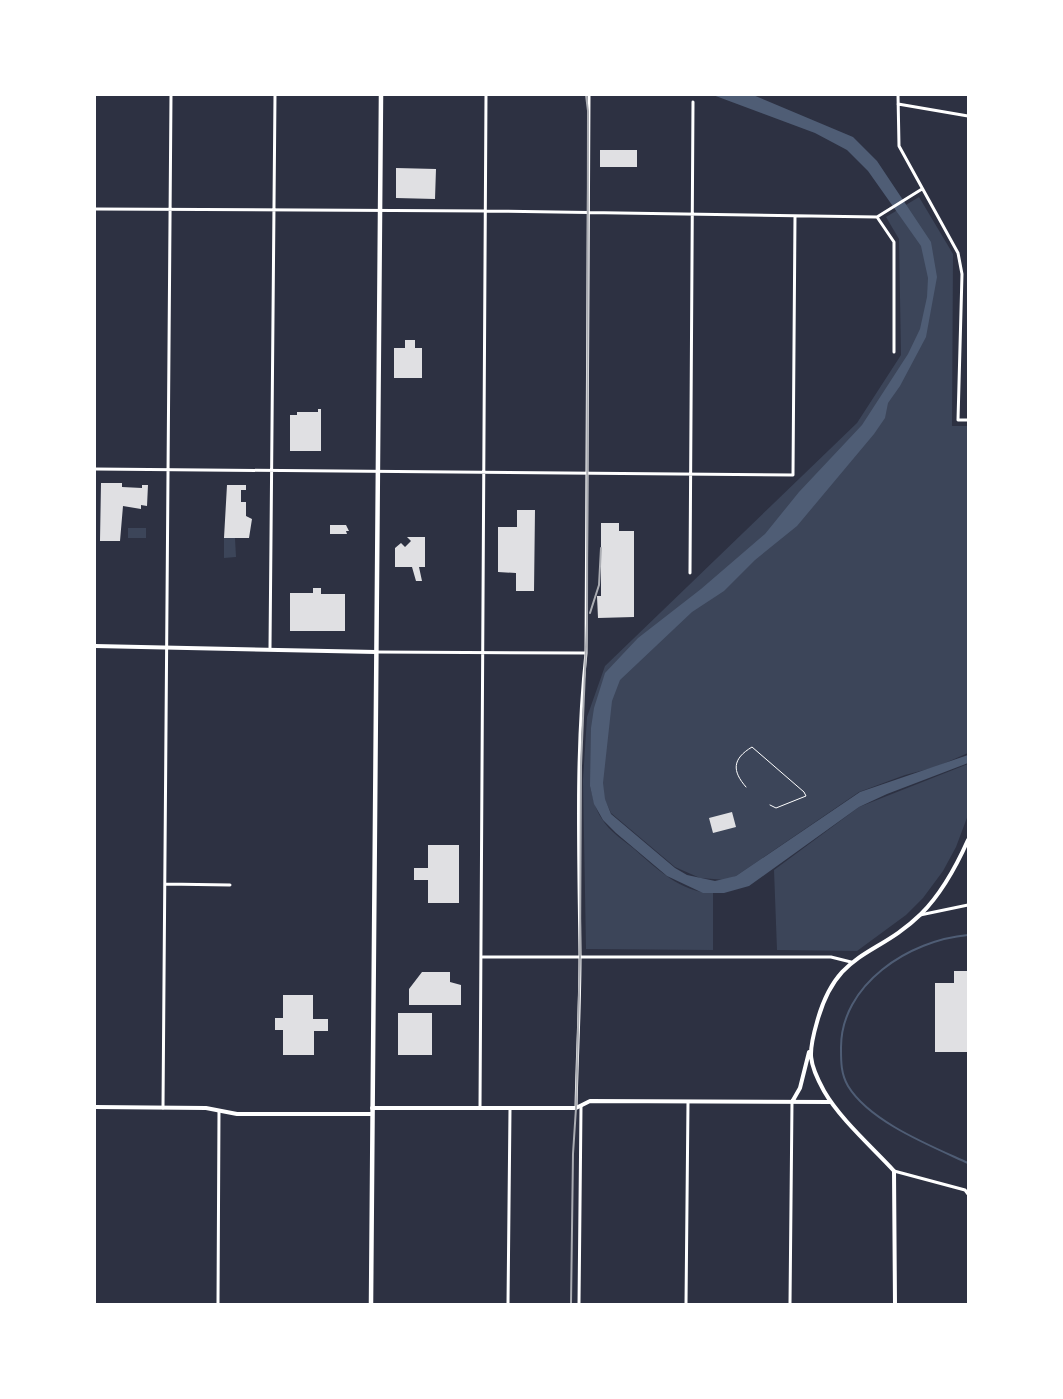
<svg xmlns="http://www.w3.org/2000/svg" width="1063" height="1399" font-family="'DM Sans',sans-serif">
<style>
.green{fill:#3c4559}
.water{fill:#4f5d75}
.lines{fill:none;stroke-linecap:round;stroke-linejoin:round}
.stream{stroke:#4f5d75;stroke-width:2}
.building{fill:#e0e0e3}
.path{stroke:#fff;stroke-width:1}
.minor{stroke:#fff;stroke-width:3}
.tertiary{stroke:#fff;stroke-width:4}
.secondary{stroke:#fff;stroke-width:4.5}
.rail{stroke:#abadb3;stroke-width:2}
</style>
<rect width="100%" height="100%" fill="#2d3142"/>
<path class="green" d="M 919,197 L 953,254 L 952,426 L 968,426 L 968,753 L 936,767 L 905,775 L 859,792 L 736,876 L 726,880 L 700,878 L 675,867 L 611,813 L 605,800 L 590,786 C 593,798 595,809 602,819 C 609,831 623,840 633,848 C 656,868 681,893 713,893 L 713,950 L 586,949 L 583,780 L 587,717 L 605,666 L 857,423 L 901,355 L 899,239 L 886,217 Z
M 128,528 L 146,528 L 146,538 L 128,538 Z
M 224,538 L 235,538 L 236,557 L 224,558 Z
M 968,764 L 968,815 L 956,847 L 943,871 L 923,898 L 906,915 L 857,951 L 777,950 L 774,870 L 859,807 Z"/>
<path class="water" d="M 713,95 L 753,95 L 853,137 L 877,161 L 931,242 L 937,277 L 926,337 L 900,386 L 888,403 L 885,418 L 874,434 L 797,526 L 755,560 L 724,591 L 692,612 L 620,680 L 612,701 L 603,783 L 605,799 L 611,814 L 675,868 L 687,875 L 715,881 L 736,876 L 860,792 L 968,755 L 968,763 L 963,765 L 887,794 L 859,807 L 749,886 L 724,893 L 703,893 L 667,876 L 616,833 L 603,820 L 594,804 L 590,786 L 591,728 L 594,708 L 605,673 L 638,638 L 701,589 L 765,534 L 799,492 L 862,425 L 908,354 L 920,329 L 927,297 L 928,278 L 921,246 L 868,171 L 847,150 L 815,133 Z"/>
<g class="lines">
<path class="stream" d="M 968,935 C 910,940 840,984 841,1049 C 841,1062 841,1074 848,1086 C 870,1122 931,1146 968,1163"/>
</g>
<path class="building" d="M 600,150 L 637,150 L 637,167 L 600,167 Z
M 396,168 L 436,169 L 435,199 L 396,198 Z
M 405,340 L 415,340 L 415,348 L 422,348 L 422,378 L 394,378 L 394,348 L 405,348 Z
M 318,409 L 321,409 L 321,451 L 290,451 L 290,415 L 297,415 L 297,412 L 318,412 Z
M 101,483 L 122,483 L 122,487 L 142,488 L 142,485 L 148,485 L 147,506 L 141,505 L 141,509 L 123,506 L 120,541 L 100,541 Z
M 227,485 L 246,485 L 246,490 L 241,490 L 241,502 L 246,502 L 246,516 L 252,519 L 249,538 L 224,538 Z
M 517,510 L 535,510 L 534,591 L 516,591 L 516,573 L 498,572 L 498,527 L 517,527 Z
M 601,523 L 619,523 L 619,531 L 634,531 L 634,617 L 598,618 L 597,596 L 601,596 Z
M 330,525 L 346,525 L 349,531 L 346,531 L 347,534 L 330,534 Z
M 407,537 L 425,537 L 425,567 L 419,567 L 422,581 L 416,581 L 412,567 L 395,567 L 395,548 L 401,543 L 405,547 L 411,541 Z
M 313,588 L 321,588 L 321,594 L 345,594 L 345,631 L 290,631 L 290,593 L 313,593 Z
M 732,812 L 736,827 L 713,833 L 709,818 Z
M 428,845 L 459,845 L 459,903 L 428,903 L 428,880 L 414,880 L 414,868 L 428,868 Z
M 954,971 L 968,971 L 968,1052 L 935,1052 L 935,983 L 954,983 Z
M 422,972 L 450,972 L 450,982 L 461,985 L 461,1005 L 409,1005 L 409,989 Z
M 283,995 L 313,995 L 313,1019 L 328,1019 L 328,1031 L 314,1031 L 314,1055 L 283,1055 L 283,1030 L 275,1030 L 275,1018 L 283,1018 Z
M 398,1013 L 432,1013 L 432,1055 L 398,1055 Z"/>
<g class="lines">
<path class="path" d="M 746,787 C 732,771 732,759 752,747 L 804,792 L 806,796 L 776,808 L 770,805"/>
<path class="minor" d="M 898,95 L 899,146 L 958,253 L 962,274 L 958,420 L 968,420
M 898,104 L 968,116
M 95,209 L 486,211 L 877,217 L 922,189
M 877,217 L 894,242 L 894,352
M 95,469 L 793,475 L 795,216
M 690,573 L 693,102
M 270,648 L 275,95
M 376,652 L 586,653
M 165,884 L 230,885
M 920,915 L 968,905
M 483,957 L 831,957 L 851,962
M 163,1108 L 171,95
M 480,1108 L 486,95
M 576,1108 C 577,1057 580,1007 580,956 C 579,854 575,754 586,653 L 589,95
M 894,1171 L 965,1190 L 968,1194
M 218,1304 L 219,1111
M 508,1304 L 510,1109
M 579,1304 L 581,1107
M 686,1304 L 688,1102
M 790,1304 L 792,1102"/>
<path class="tertiary" d="M 95,646 L 376,652
M 792,1102 L 800,1088 L 809,1052
M 95,1107 L 206,1108 L 237,1114 L 372,1114
M 372,1108 L 576,1108 L 590,1101 L 831,1102
M 895,1304 L 894,1171 C 872,1147 840,1119 824,1091 C 808,1062 808,1053 817,1022 C 837,949 876,958 921,914 C 942,893 956,867 968,840"/>
<path class="secondary" d="M 371,1304 L 381,95"/>
<path class="rail" d="M 590,613 L 599,585 L 601,548
M 571,1304 L 573,1154 L 576,1108 L 580,958 L 581,766 L 587,623 L 588,111 L 586,95"/>
</g>
<rect width="1063" height="1399" fill="none" stroke="#ffffff" stroke-width="192"/>
</svg>
